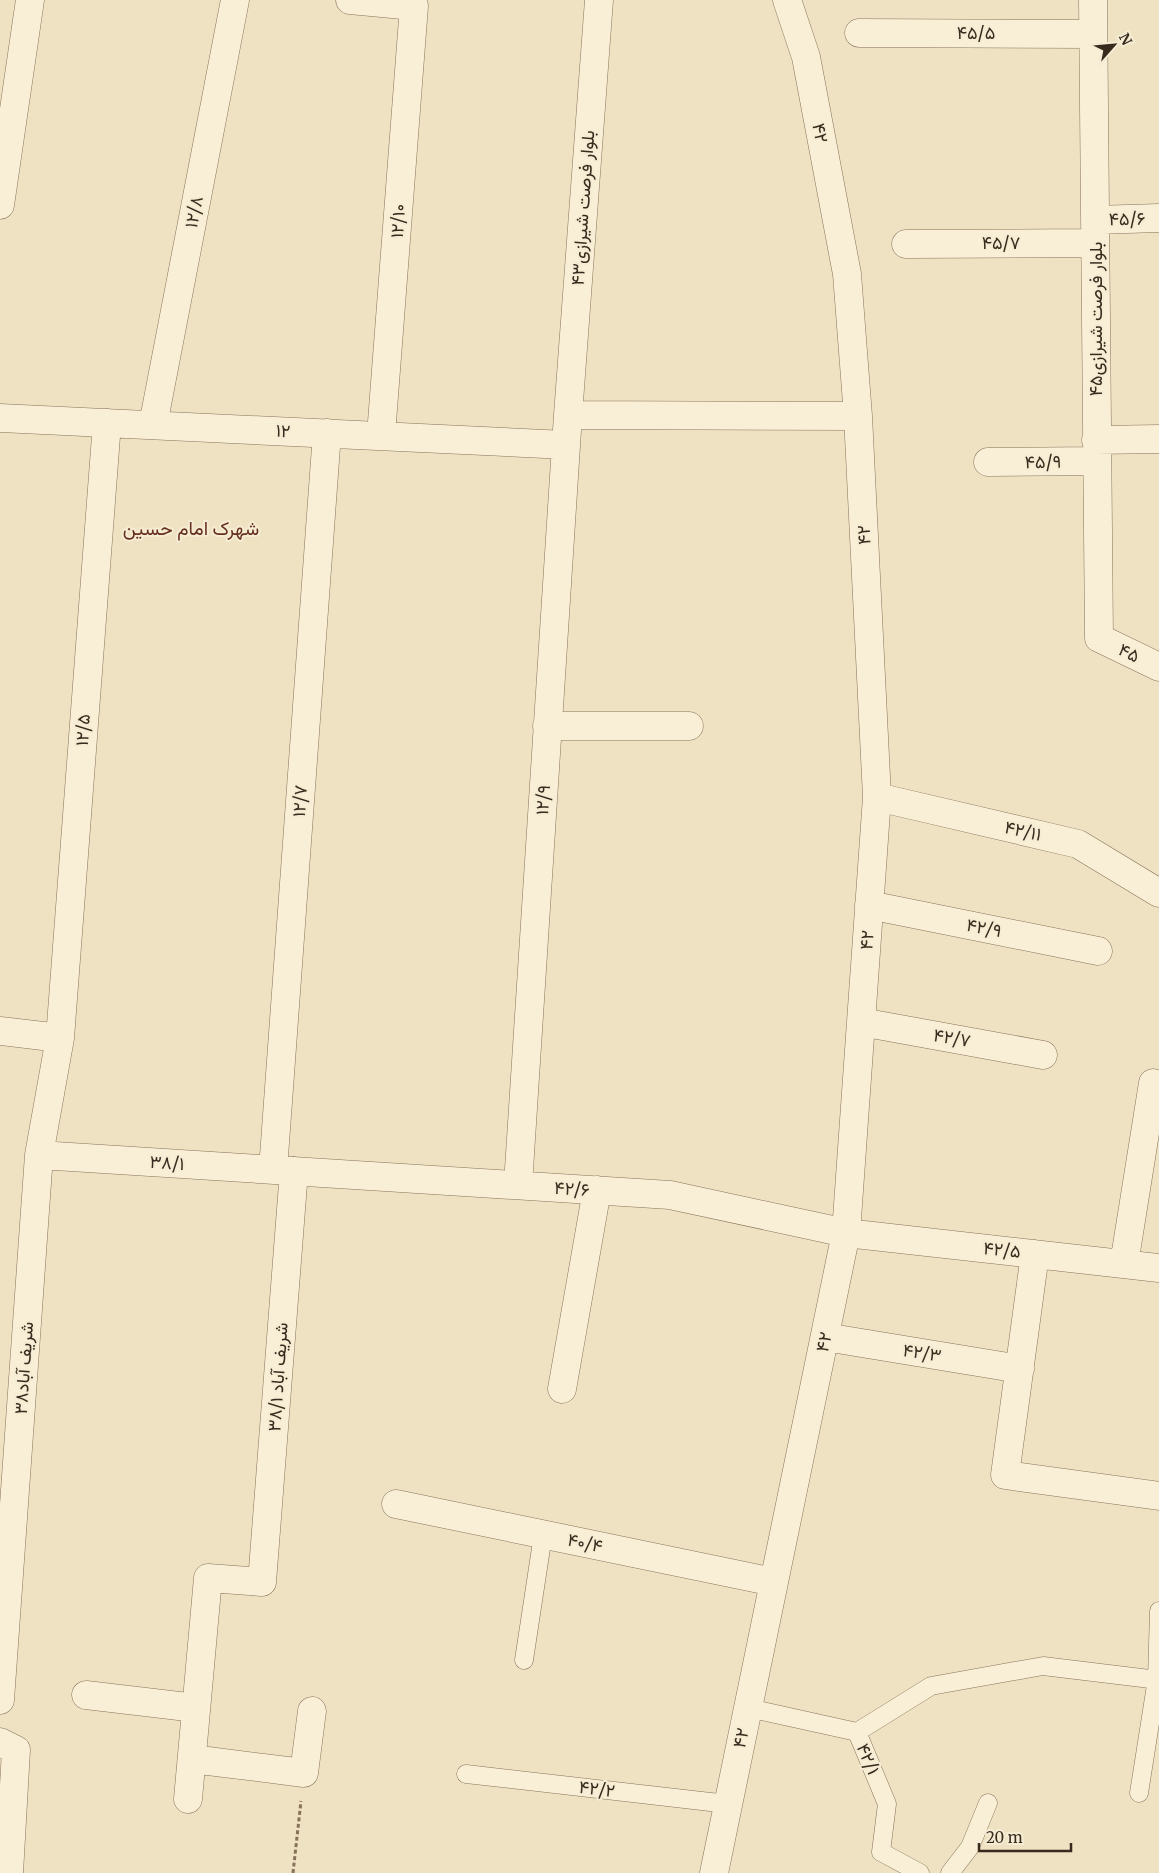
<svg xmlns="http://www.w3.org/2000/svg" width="1159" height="1873" font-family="Merriweather,Vazirmatn,serif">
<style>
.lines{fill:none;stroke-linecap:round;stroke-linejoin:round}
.lane-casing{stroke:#88735a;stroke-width:19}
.street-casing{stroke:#88735a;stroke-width:29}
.path{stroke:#88735a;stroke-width:3;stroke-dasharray:4 2.5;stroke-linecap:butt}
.lane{stroke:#f9efd6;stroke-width:18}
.street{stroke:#f9efd6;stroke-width:28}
.labels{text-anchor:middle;stroke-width:4;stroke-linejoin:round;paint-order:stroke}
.street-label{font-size:18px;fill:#382b1e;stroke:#f5ecd3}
.neighbourhood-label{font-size:19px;fill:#652e1d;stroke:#f5ecd3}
</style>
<rect width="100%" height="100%" fill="#eee2c3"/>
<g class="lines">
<g class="lane-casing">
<path id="lane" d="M 524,1660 L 543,1535
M 748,1708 L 857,1732 L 887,1804 L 881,1852 L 920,1873
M 857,1732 L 931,1686 L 1043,1666 L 1159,1680
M 466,1774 L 728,1804
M 1139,1793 L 1157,1679 L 1159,1611
M 950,1873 L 970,1847 L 988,1803"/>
</g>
<g class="street-casing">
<path id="street" d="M 350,0 L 414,6 L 381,435
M 1093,0 L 1099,638 L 1159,667
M 859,33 L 1093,34
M 0,205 L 30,0
M 1095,220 L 1159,218
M 906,244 L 1095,243
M 568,415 L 858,416
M 0,418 L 566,445
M 153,425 L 235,0
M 1096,440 L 1159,439
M 988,462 L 1097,461
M 547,726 L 689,726
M 877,797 L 1078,844 L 1159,893
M 869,905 L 1098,951
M 861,1022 L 1043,1055
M 0,1031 L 60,1038
M 39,1155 L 670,1195 L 846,1233 L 1159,1268
M 273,1170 L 327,433
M 518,1185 L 568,415 L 599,0
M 1035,1254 L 1005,1475 L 1159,1496
M 1124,1264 L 1153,1083
M 825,1337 L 1020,1369
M 562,1389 L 597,1190
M 396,1504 L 774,1582
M 86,1695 L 196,1708
M 0,1700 L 39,1155 L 60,1038 L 107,423
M 0,1742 L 16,1750 L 9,1873
M 192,1759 L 304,1773 L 312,1711
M 188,1799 L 208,1578 L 262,1582 L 294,1171
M 714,1873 L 846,1233 L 877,797 L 858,416 L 847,274 L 806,57 L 787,0"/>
</g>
<path class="path" d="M 293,1873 L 301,1801"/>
<use href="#lane" class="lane"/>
<use href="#street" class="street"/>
</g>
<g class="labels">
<g class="street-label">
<text x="976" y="39">۴۵/۵</text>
<text transform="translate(820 133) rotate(79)" y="6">۴۲</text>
<text transform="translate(583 208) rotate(-86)" y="6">بلوار فرصت شیرازی۴۳</text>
<text transform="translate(194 212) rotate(-79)" y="6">۱۲/۸</text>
<text transform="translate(1127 219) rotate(-1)" y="6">۴۵/۶</text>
<text transform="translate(398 221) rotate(-86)" y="6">۱۲/۱۰</text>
<text x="1001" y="249">۴۵/۷</text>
<text transform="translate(1096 319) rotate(-90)" y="6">بلوار فرصت شیرازی۴۵</text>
<text transform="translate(283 431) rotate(3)" y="6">۱۲</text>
<text transform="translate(1043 462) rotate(-1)" y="6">۴۵/۹</text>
<text transform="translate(864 535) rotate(-93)" y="6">۴۲</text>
<text transform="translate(1129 653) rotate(26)" y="6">۴۵</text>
<text transform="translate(83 730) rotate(-86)" y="6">۱۲/۵</text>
<text transform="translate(543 800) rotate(-86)" y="6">۱۲/۹</text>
<text transform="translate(300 801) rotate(-86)" y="6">۱۲/۷</text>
<text transform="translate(1023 831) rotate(13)" y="6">۴۲/۱۱</text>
<text transform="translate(984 928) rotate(11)" y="6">۴۲/۹</text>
<text transform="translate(867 940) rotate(-86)" y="6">۴۲</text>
<text transform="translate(952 1038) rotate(10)" y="6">۴۲/۷</text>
<text transform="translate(167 1163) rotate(4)" y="6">۳۸/۱</text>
<text transform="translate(572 1189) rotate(4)" y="6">۴۲/۶</text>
<text transform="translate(1002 1250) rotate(6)" y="6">۴۲/۵</text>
<text transform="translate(824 1342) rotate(-78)" y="6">۴۲</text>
<text transform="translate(922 1353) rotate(9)" y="6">۴۲/۳</text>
<text transform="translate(24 1368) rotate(-86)" y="6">شریف آباد۳۸</text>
<text transform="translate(278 1377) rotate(-86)" y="6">۳۸/۱ شریف آباد</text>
<text transform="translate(585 1543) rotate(12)" y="6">۴۰/۴</text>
<text transform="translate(741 1738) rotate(-78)" y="6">۴۲</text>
<text transform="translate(868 1759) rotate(67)" y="6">۴۲/۱</text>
<text transform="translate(597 1789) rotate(7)" y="6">۴۲/۲</text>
</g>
<g class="neighbourhood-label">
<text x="191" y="535">شهرک امام حسین</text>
</g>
</g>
<g transform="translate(1114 45) rotate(63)" stroke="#f5ecd3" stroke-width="4" paint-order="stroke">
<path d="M0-4L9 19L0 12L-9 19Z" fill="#382b1e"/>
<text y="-8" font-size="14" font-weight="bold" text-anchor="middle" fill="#382b1e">N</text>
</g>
<path d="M979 1843v8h92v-8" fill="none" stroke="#382b1e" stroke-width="2.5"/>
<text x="986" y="1843" font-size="15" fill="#382b1e" stroke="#f5ecd3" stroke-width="4" paint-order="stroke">20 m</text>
</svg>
